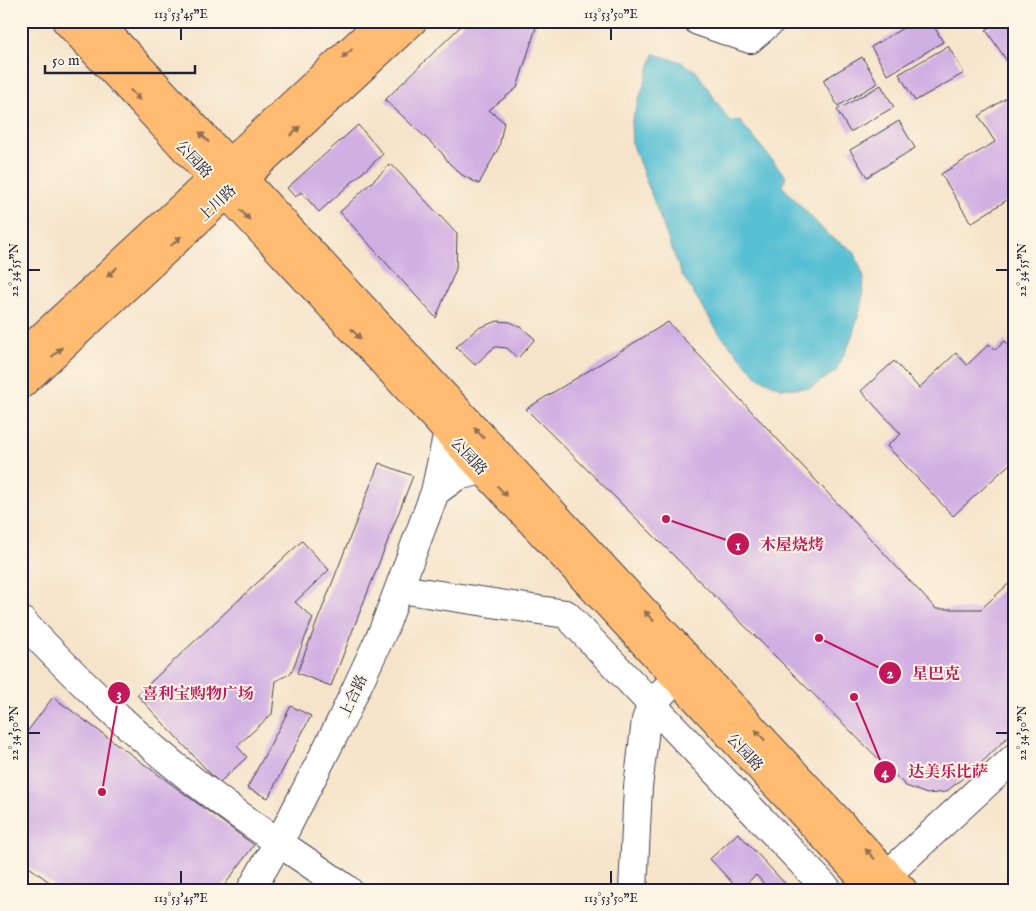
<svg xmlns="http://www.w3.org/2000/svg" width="1036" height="911" font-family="'IM FELL English','Noto Serif SC',serif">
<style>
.water{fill:#56bfd3;stroke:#3c7087}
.building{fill:#d2afe3}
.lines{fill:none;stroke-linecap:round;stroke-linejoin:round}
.minor-casing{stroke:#423f50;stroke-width:30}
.major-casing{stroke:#423f50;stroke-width:30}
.minor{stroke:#fff;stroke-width:28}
.major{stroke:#febb71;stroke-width:28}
.oneway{fill:#906e56}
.ticks{fill:none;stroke:#22223b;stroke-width:2}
.labels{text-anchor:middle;stroke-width:4;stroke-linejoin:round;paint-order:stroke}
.street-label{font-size:15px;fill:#22223b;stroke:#fcf5e5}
.leader{fill:none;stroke:#c2185b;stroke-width:2}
.callout-dot{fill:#c2185b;stroke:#fcf5e5;stroke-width:2}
.mark-label{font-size:15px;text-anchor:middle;font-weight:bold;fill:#fff}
.callout-label{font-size:16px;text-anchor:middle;font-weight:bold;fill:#c2185b;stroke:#fcf5e5;stroke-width:4;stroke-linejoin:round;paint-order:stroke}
.neatline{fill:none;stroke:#22223b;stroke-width:2}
.ticks-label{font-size:12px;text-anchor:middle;fill:#22223b}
</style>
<rect width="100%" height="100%" fill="#fcf5e5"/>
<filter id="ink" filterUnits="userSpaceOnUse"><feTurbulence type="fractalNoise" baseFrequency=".02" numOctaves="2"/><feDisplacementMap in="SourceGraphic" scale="10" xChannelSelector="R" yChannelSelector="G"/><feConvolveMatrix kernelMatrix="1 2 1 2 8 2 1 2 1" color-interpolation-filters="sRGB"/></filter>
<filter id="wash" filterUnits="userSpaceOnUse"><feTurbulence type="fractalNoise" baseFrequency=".0096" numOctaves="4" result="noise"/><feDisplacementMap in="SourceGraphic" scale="20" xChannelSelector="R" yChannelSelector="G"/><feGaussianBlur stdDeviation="1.12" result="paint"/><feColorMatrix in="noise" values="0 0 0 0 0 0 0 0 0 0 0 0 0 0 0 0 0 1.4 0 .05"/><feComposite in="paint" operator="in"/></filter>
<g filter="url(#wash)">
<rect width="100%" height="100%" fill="#f6e4ca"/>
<path class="water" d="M 654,54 L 679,61 L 696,71 L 730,122 L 739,120 L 786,177 L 782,186 L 829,236 L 854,251 L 864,278 L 861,307 L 850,342 L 835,372 L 810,388 L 781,388 L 758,377 L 719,333 L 681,273 L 632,143 L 631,124 Z"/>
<g id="blocks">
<path class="building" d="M 466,21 L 538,21 L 517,88 L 489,110 L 504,122 L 499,147 L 479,184 L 462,175 L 449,163 L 441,152 L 385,100 Z
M 915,21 L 931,21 L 943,42 L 888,75 L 871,47 Z
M 999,21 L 1015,21 L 1015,73 L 986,30 Z
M 948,46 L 964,73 L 915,101 L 899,74 Z
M 862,57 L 878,83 L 838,106 L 823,80 Z
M 881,85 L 894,107 L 850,132 L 837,110 Z
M 1015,92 L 1015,153 L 1012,155 L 1015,160 L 1015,195 L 971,223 L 941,174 L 995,142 L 979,116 Z
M 899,121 L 915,148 L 867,177 L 850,150 Z
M 358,125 L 383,154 L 319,212 L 301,192 L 295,197 L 287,188 Z
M 391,164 L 457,234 L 456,269 L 436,318 L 340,212 Z
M 498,321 L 510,322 L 521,327 L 535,339 L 518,358 L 507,348 L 496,347 L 491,350 L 475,365 L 456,347 L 478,328 Z
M 668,322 L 936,609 L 981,609 L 1015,578 L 1015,730 L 980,764 L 946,792 L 927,794 L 906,786 L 526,409 Z
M 1005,341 L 1015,352 L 1015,459 L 953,516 L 887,446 L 901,434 L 861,391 L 894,361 L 919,388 L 956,353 L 967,365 L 989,344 L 995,350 Z
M 379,463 L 413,476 L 331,686 L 297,673 Z
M 302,541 L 329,570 L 295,602 L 313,618 L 291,673 L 276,681 L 272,714 L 237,746 L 247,757 L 219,783 L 137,695 Z
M 53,697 L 254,845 L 221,890 L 60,890 L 21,861 L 21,740 Z
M 291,706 L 311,716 L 268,798 L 247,788 Z
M 738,833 L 791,890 L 770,890 L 756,875 L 739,890 L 710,859 Z"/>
</g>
</g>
<g filter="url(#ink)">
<use href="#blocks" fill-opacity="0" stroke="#423f50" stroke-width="1"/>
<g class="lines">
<g class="minor-casing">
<path id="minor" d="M 698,21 L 750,39 L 771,21
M 435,492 L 457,476 L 483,470
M 400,589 L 566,614 L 828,890
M 21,620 C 80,682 142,743 211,794 C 255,828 303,858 348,890
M 888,874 L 1015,757
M 251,890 L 287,827 L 341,721 L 383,631 L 435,492 L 448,432
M 633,890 L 638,787 L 646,720 L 652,704 L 676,678"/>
</g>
<g class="major-casing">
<path id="major" d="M 66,21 L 873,890
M 97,21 L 903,890
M 21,356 L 382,21
M 21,385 L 413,21"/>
</g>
<use href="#minor" class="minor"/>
<use href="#major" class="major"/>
</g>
<defs><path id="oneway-solid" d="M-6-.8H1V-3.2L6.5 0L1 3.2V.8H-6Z" transform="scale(1.25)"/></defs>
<g class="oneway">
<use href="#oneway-solid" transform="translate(347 54) rotate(137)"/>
<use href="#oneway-solid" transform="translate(135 95) rotate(47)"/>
<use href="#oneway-solid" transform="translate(295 131) rotate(-43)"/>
<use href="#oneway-solid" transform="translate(204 137) rotate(-133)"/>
<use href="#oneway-solid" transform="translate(245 215) rotate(47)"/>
<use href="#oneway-solid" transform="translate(176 241) rotate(-43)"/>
<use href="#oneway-solid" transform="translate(112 272) rotate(137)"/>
<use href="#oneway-solid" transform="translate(356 334) rotate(47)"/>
<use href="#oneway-solid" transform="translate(57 352) rotate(-43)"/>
<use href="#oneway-solid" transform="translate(479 433) rotate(-133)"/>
<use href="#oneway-solid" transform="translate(502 491) rotate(47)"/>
<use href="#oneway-solid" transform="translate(649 616) rotate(-133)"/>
<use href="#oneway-solid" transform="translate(760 735) rotate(-133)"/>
<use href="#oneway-solid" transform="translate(870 854) rotate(-133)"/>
</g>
</g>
<path class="ticks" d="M 181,28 L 181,40M 611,28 L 611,40M 28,270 L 40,270M 996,270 L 1008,270M 28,733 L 40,733M 996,733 L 1008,733M 181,871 L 181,884M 611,871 L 611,884"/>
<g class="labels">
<g class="street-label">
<text transform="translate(194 159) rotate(47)" y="5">公园路</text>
<text transform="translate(217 203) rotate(-43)" y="5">上川路</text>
<text transform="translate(469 456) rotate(47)" y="5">公园路</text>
<text transform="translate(353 696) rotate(-65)" y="5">上合路</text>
<text transform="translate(745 752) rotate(47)" y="5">公园路</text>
</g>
</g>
<path class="leader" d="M666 519L738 544M819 638L890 673M102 792L119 693M854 697L885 772"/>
<g class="callout-dot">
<circle cx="666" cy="519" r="5"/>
<circle cx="819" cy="638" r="5"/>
<circle cx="102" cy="792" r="5"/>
<circle cx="854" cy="697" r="5"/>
<circle cx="738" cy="544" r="12"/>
<circle cx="890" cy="673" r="12"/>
<circle cx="119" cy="693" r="12"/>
<circle cx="885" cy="772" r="12"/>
</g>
<g class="mark-label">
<text x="738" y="550">1</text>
<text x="890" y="678">2</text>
<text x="119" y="699">3</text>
<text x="885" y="777">4</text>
</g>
<g class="callout-label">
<text x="792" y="550">木屋烧烤</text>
<text x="936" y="679">星巴克</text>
<text x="198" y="699">喜利宝购物广场</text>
<text x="948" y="777">达美乐比萨</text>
</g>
<rect width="1036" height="911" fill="none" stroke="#fcf5e5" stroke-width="55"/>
<path d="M45 65v8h150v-8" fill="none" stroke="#22223b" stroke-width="2.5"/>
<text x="52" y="65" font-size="15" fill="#22223b" stroke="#fcf5e5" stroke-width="4" paint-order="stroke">50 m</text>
<rect x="28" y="28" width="980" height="856" class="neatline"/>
<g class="ticks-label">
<text x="181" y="18">113°53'45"E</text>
<text x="611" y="18">113°53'50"E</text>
<text transform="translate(14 270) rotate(-90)" y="4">22°34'55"N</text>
<text transform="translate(1022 270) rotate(-90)" y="4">22°34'55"N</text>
<text transform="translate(14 733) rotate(-90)" y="4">22°34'50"N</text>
<text transform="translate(1022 733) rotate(-90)" y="4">22°34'50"N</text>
<text x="181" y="902">113°53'45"E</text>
<text x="611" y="902">113°53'50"E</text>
</g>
</svg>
